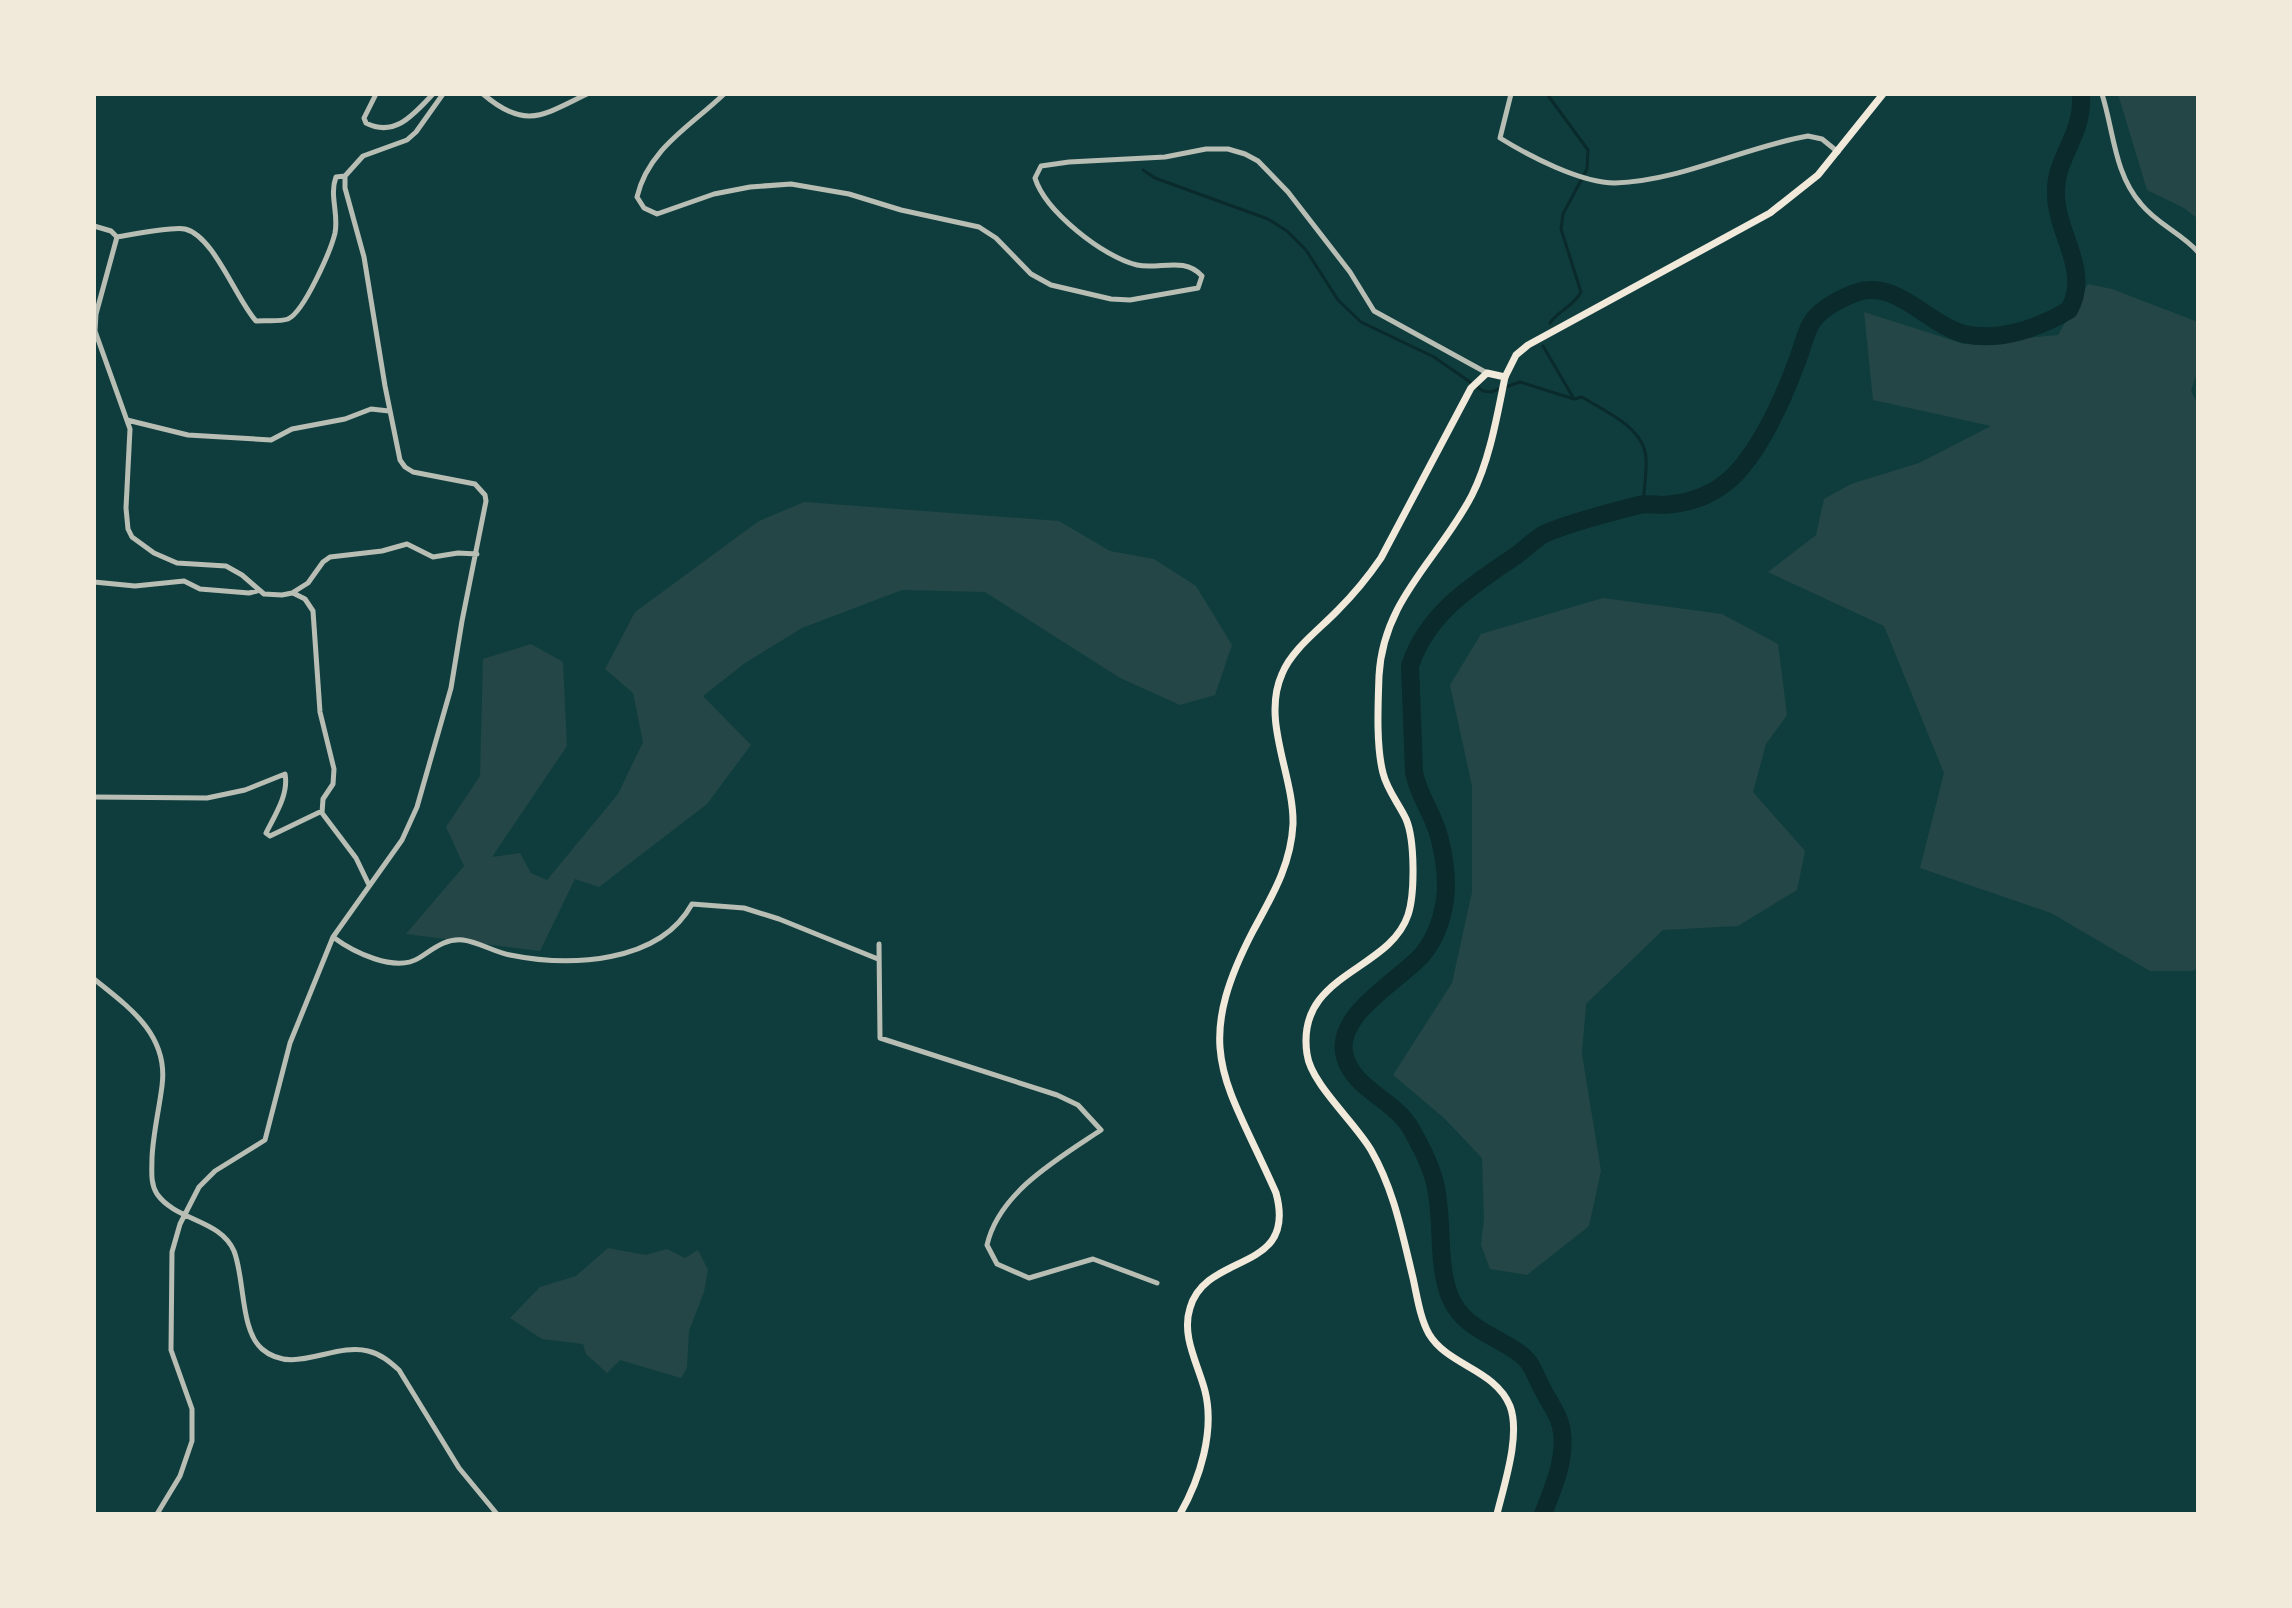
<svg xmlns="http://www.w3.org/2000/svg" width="2292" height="1608" font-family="Mulish,sans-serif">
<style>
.green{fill:#244646}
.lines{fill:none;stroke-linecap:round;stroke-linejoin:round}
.stream{stroke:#0a2a2b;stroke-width:3}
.river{stroke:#0a2a2b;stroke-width:18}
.minor{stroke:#b8beb3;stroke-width:5}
.secondary{stroke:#f1e9da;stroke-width:7}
.primary{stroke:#f1e9da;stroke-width:7}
</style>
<rect width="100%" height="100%" fill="#0f3d3e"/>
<path class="green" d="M 2118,94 L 2198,94 L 2198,219 L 2184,208 L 2147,190 Z
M 2088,284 L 2112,289 L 2198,322 L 2198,370 L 2191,391 L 2198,405 L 2198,968 L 2193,971 L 2150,971 L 2051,913 L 1920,868 L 1944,773 L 1884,626 L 1768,572 L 1816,535 L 1824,499 L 1851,484 L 1919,463 L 1991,426 L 1873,400 L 1864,312 L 1964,344 L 2058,335 Z
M 804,502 L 1059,521 L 1110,551 L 1154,559 L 1196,586 L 1232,645 L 1215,695 L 1180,705 L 1120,678 L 985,592 L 902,590 L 802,628 L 745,663 L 703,696 L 751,745 L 707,804 L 599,887 L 575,879 L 540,951 L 406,934 L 464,866 L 446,827 L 480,776 L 483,659 L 531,644 L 563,662 L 567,746 L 492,857 L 520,853 L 531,873 L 547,880 L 618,794 L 643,742 L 633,693 L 605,669 L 635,612 L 759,521 Z
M 1603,598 L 1722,614 L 1778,644 L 1787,715 L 1766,744 L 1753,792 L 1805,851 L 1797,890 L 1738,926 L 1663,930 L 1586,1004 L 1582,1054 L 1601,1171 L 1589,1226 L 1527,1275 L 1490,1269 L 1481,1245 L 1484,1219 L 1482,1158 L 1444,1118 L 1393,1075 L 1452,983 L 1472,892 L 1472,786 L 1450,685 L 1481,634 Z
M 608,1248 L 646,1255 L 667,1249 L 685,1258 L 698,1250 L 708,1270 L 704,1292 L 689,1331 L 687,1368 L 681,1378 L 620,1360 L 607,1373 L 586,1354 L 583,1344 L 542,1339 L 510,1318 L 540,1287 L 576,1276 Z"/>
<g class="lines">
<path class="stream" d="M 1547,94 L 1588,150 L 1587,169 L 1563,214 L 1561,229 L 1581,292 C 1573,307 1559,310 1550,323
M 1143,170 L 1155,178 L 1268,219 L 1287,231 L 1306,250 L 1338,300 L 1361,322 L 1434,357 L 1483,391 L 1491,392 L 1520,382 L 1574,399 L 1582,397 C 1604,411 1644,427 1646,458 C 1647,472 1644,489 1643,504
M 1543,346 L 1574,399"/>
<path class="river" d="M 1543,1514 C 1554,1486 1570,1451 1559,1420 C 1555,1409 1547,1399 1542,1388 C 1535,1376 1532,1361 1519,1353 C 1494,1335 1463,1328 1450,1297 C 1436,1261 1444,1219 1435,1183 C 1430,1163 1420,1145 1410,1127 C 1394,1100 1354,1089 1345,1057 C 1333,1015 1399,981 1422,955 C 1435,940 1442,919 1445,900 C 1448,877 1443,843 1434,822 C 1427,805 1417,790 1414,772 L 1410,666 C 1427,613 1474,584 1517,555 C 1526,548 1536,538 1546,533 C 1575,521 1608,513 1639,505 C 1647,503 1655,505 1663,505 C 1683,504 1704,498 1720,487 C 1754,465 1782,402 1796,364 C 1802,351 1805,330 1814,319 C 1823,308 1841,298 1855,293 C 1896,278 1927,324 1964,334 C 1999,342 2039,328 2069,310 C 2091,271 2057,235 2056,195 C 2054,157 2084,137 2081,94"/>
<path class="minor" d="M 376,94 L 364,118 L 366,123 C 395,138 414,114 433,94
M 483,94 C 525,130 542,116 587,94
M 724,94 C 691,126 648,149 637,197 L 644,208 L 657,214 L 714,194 L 750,187 L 791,184 L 849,194 L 901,210 L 979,227 L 996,238 L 1031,274 L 1051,285 L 1111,299 L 1130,300 L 1198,288 L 1202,276 C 1184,256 1159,270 1137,265 C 1103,257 1045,211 1035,178 L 1041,166 L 1069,162 L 1165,157 L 1206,149 L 1228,149 L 1245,154 L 1258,161 L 1288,192 L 1350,272 L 1374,311 L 1487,373
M 1511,94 L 1500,138 C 1529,156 1581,183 1615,183 C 1681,181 1744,147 1808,136 L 1822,139 L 1838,152
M 2102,94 C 2114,132 2114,173 2141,204 C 2157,224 2181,233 2198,252
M 94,226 L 111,231 L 117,237
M 117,237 L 96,314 L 95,331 L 130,429 L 126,508 L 128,529 L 132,537 L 154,553 L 177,563 L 226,566 L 242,575 L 264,594 L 282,595 L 292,593 L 308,583 L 323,562 L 330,557 L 382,551 L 407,544 L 433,557 L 458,553 L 477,554
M 117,237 C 129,235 175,226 185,229 C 214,236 236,299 256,321 C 265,320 279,322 288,319 C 304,312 331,250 335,233 C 339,214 329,195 336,177 L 345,176 L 363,156 L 407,140 L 416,132 L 443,94
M 127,420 L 188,435 L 271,440 L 292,429 L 345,419 L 371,409 L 389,411
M 94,582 L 135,586 L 184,581 L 200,589 L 249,593 L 257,591
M 293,593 L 305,599 L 313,611 L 320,712 L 334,769 L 333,784 L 323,799 L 322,813 L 356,858 L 369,885
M 94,797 L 207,798 L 245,790 L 285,774 C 289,794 275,815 266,833 L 270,836 L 322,811
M 333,937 C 353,952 395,973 419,958 C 432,950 445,938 463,940 C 479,942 494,952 510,955 C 569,967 659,964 692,904 L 744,908 L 779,919 L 878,959
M 879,944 L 880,1038 L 1057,1095 L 1078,1105 L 1101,1130 C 1059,1158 999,1192 987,1245 L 997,1264 L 1029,1278 L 1093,1259 L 1157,1283
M 94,979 C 129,1007 169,1035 162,1086 C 159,1110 153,1134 152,1158 C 152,1170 150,1183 157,1194 C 176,1221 220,1219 234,1251 C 245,1279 240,1330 262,1349 C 293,1376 334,1342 368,1351 C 381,1354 390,1362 399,1370 L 459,1468 L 497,1514
M 157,1514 L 180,1476 L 192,1441 L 192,1409 L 171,1350 L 172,1252 L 180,1224 L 199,1187 L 215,1171 L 265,1140 L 290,1043 L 333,937 L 402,840 L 417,807 L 451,688 L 462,621 L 486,501 L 485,495 L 475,484 L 413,472 L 405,467 L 400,460 L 385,386 L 364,257 L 345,188 L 345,176"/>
<path class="secondary" d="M 1497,1514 C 1504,1485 1521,1435 1510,1406 C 1495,1369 1448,1366 1429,1334 C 1420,1318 1417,1296 1413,1278 C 1402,1233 1394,1190 1371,1150 C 1354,1121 1311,1084 1307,1054 C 1295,973 1389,972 1408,915 C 1415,894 1415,840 1406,819 C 1399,804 1387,790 1383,773 C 1376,746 1378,705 1379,676 C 1383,599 1439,559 1472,495 C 1490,459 1497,416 1505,377"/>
<path class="primary" d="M 1180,1514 C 1200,1479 1215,1431 1205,1391 C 1198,1364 1181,1336 1190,1308 C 1206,1251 1298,1274 1276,1193 C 1227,1081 1190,1052 1253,931 C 1272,896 1291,865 1293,824 C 1294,775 1261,721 1282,674 C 1292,649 1320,629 1338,610 C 1354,594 1368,577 1381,558 L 1471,388 L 1487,373 L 1505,377 L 1516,355 L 1528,345 L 1770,213 L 1818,175 L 1883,94"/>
</g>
<rect width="2292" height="1608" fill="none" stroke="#f1e9da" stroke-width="192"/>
</svg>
